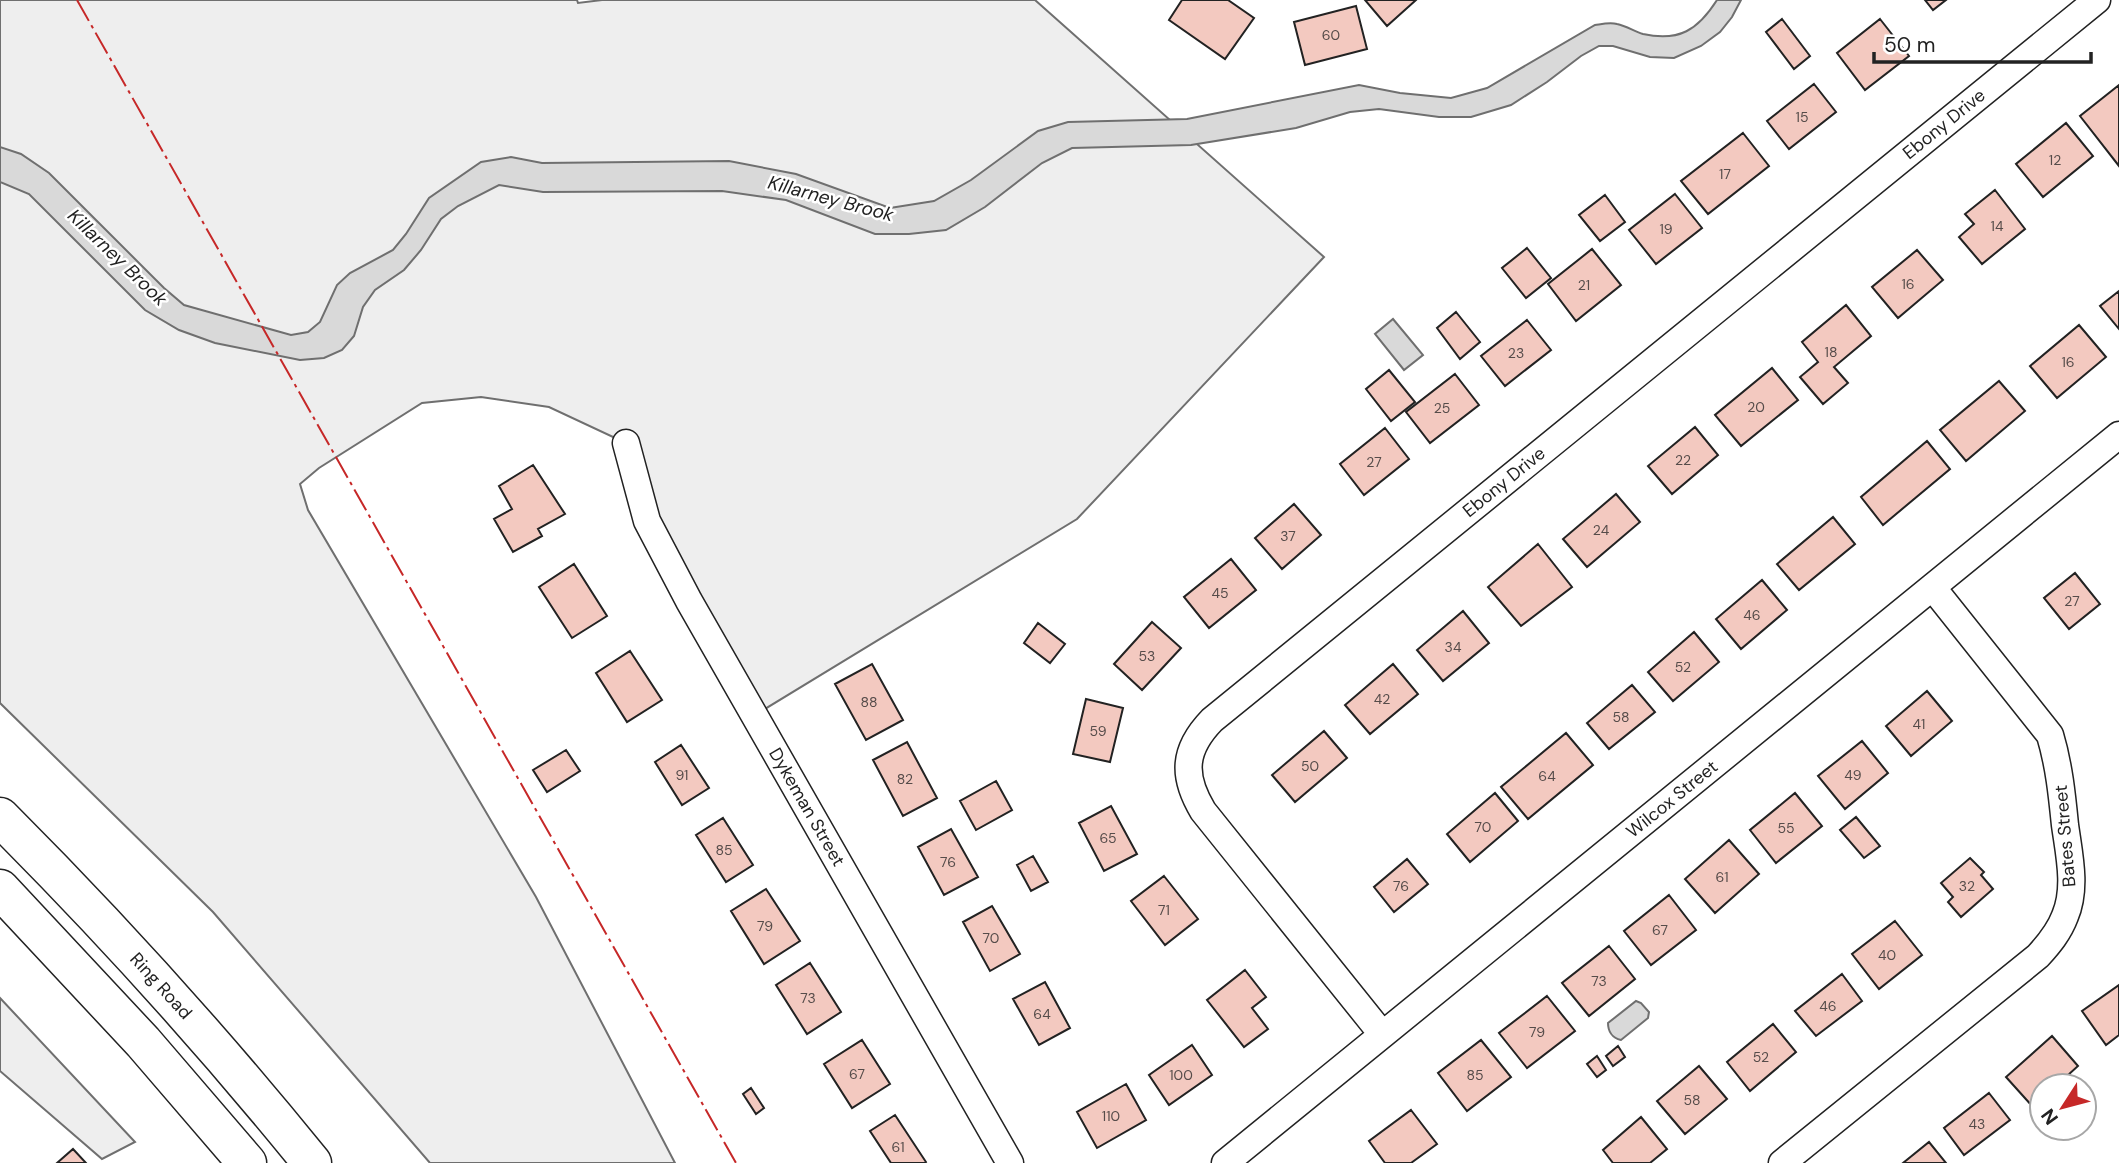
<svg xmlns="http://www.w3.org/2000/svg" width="2119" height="1163" font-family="'DM Sans',sans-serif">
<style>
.green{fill:#eee;stroke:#6f6f6f;stroke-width:2}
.water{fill:#d9d9d9;stroke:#6f6f6f;stroke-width:2}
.building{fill:#f3c9c0;stroke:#222;stroke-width:2}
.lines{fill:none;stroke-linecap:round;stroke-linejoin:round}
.street-casing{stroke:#222;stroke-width:29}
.highway-casing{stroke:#222;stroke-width:41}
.street{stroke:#fff;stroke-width:26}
.highway{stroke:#fff;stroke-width:38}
.power{stroke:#c62828;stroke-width:2;stroke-dasharray:24 5 3.5 5;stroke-linecap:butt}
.labels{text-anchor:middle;stroke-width:5;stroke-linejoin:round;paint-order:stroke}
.number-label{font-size:14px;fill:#564c4a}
.street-label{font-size:18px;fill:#222;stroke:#fff}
.water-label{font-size:19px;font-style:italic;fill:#222;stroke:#fff}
</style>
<rect width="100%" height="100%" fill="#fff"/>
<path class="green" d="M 0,0 L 577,0 L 578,3 L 602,0 L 1035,0 L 1324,257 L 1077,519 L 755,715 L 689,601 L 626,443 L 549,407 L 481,397 L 422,403 L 319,468 L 300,484 L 308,510 L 536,897 L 675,1163 L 430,1163 L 213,912 L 0,703 Z
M 0,998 L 135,1142 L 102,1159 L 0,1071 Z"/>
<path class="water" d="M 1717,0 L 1741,0 L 1732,17 L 1720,32 L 1701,46 L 1674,58 L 1650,57 L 1613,46 L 1599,46 L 1581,56 L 1547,82 L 1511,105 L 1471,117 L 1439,117 L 1379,109 L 1350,112 L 1296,128 L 1191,145 L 1072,148 L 1042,163 L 985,207 L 946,230 L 909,234 L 875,234 L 786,200 L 722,191 L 543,192 L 499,185 L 458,206 L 441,219 L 421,250 L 404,270 L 375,290 L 363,307 L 354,336 L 342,350 L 324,358 L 300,360 L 215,343 L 179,330 L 145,310 L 29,194 L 0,182 L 0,147 L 21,154 L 49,173 L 164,288 L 184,305 L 291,335 L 308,332 L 320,322 L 337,285 L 350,273 L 393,250 L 406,234 L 429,198 L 481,162 L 511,157 L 542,163 L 729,161 L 796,174 L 890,208 L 934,201 L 971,180 L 1038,131 L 1068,122 L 1187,119 L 1359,85 L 1400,93 L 1451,98 L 1487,88 L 1595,25 C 1602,24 1610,22 1617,24 C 1626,26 1634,31 1643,34 C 1679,42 1698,30 1717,0 Z
M 1393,319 L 1423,355 L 1404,370 L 1375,334 Z
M 1636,1001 L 1641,1003 L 1649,1012 L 1648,1018 L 1621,1040 C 1612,1038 1608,1031 1608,1023 Z"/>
<path class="building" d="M 1182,0 L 1228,0 L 1254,18 L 1225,59 L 1169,20 Z
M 1365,0 L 1416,0 L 1387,26 Z
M 1925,0 L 1946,0 L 1933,10 Z
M 1356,6 L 1367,49 L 1305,65 L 1294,22 Z
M 1782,19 L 1810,56 L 1794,69 L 1766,32 Z
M 1880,19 L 1909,56 L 1865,90 L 1837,53 Z
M 1814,84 L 1836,112 L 1789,149 L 1767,121 Z
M 2119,85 L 2119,166 L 2080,116 Z
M 2066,123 L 2093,156 L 2043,197 L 2016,164 Z
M 1743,133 L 1769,166 L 1708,214 L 1681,181 Z
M 1995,190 L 2025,229 L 1982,264 L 1959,237 L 1974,224 L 1965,214 Z
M 1675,194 L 1702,228 L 1656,264 L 1629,230 Z
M 1605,195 L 1625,222 L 1600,241 L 1579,215 Z
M 1527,248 L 1551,278 L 1526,298 L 1502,268 Z
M 1592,249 L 1621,285 L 1576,321 L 1548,284 Z
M 1917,250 L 1943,280 L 1898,318 L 1872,287 Z
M 2119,291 L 2119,329 L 2100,306 Z
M 1846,305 L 1871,336 L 1834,367 L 1848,383 L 1823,404 L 1800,377 L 1818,362 L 1802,342 Z
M 1456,312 L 1480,342 L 1460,359 L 1437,328 Z
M 1527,320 L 1551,350 L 1505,386 L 1481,356 Z
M 2079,325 L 2106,357 L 2057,398 L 2030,366 Z
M 1772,368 L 1798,400 L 1741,446 L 1715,415 Z
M 1389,370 L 1415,402 L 1391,421 L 1366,389 Z
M 1455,374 L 1479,405 L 1430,443 L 1406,412 Z
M 1999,381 L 2025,411 L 1966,461 L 1940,430 Z
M 1695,427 L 1718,455 L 1672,494 L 1648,466 Z
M 1385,428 L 1409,459 L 1364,495 L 1340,464 Z
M 1927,441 L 1950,469 L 1883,525 L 1861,497 Z
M 533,465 L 565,514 L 538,529 L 542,536 L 513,552 L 494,519 L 512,509 L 499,486 Z
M 1616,494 L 1640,522 L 1587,567 L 1563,539 Z
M 1294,504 L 1321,535 L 1282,569 L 1255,538 Z
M 1833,517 L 1855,544 L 1799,590 L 1777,564 Z
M 1538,544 L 1572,587 L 1521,626 L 1488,587 Z
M 1231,559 L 1256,590 L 1209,628 L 1184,597 Z
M 574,564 L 607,616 L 572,638 L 539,587 Z
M 2075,573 L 2100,604 L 2069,629 L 2044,598 Z
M 1762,580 L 1787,610 L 1741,649 L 1716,619 Z
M 1463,611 L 1489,643 L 1443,681 L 1417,650 Z
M 1152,622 L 1181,648 L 1142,690 L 1114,664 Z
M 1038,623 L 1065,644 L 1050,663 L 1024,643 Z
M 1694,632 L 1719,662 L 1673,701 L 1648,672 Z
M 630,651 L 662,700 L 627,722 L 596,673 Z
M 872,664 L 903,720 L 866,740 L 835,684 Z
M 1393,664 L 1418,694 L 1370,734 L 1345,705 Z
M 1632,685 L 1655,712 L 1609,749 L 1587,723 Z
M 1927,691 L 1952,721 L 1911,756 L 1886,726 Z
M 1086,699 L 1123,708 L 1110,762 L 1073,754 Z
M 1324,731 L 1347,758 L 1295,802 L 1272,775 Z
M 1566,733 L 1593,765 L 1528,819 L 1501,787 Z
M 1862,741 L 1888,773 L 1845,809 L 1818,776 Z
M 907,742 L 937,798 L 903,816 L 873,760 Z
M 681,745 L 709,788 L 682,805 L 655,762 Z
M 566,750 L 580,771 L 547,792 L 533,770 Z
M 996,781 L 1012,810 L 976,830 L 960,801 Z
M 1495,793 L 1518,821 L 1470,862 L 1447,834 Z
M 1795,793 L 1822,826 L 1776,863 L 1750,830 Z
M 1111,806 L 1137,854 L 1104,871 L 1079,823 Z
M 1856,817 L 1880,846 L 1864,858 L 1840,830 Z
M 723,818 L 753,865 L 726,882 L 696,835 Z
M 951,829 L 978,877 L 944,895 L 918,847 Z
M 1729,840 L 1759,874 L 1715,913 L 1685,879 Z
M 1033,856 L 1048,882 L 1031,891 L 1017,865 Z
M 1970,858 L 1984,872 L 1981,875 L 1993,889 L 1961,917 L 1948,902 L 1953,897 L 1941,883 Z
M 1407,859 L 1428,884 L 1394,912 L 1374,887 Z
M 1164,876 L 1198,919 L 1165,945 L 1131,901 Z
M 766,889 L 800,941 L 764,964 L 731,911 Z
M 1669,895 L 1696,930 L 1651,965 L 1624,931 Z
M 992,906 L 1020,954 L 990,971 L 963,922 Z
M 1895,921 L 1922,955 L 1879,989 L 1852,954 Z
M 1609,946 L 1635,979 L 1589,1016 L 1562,983 Z
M 810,963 L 841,1012 L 807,1034 L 776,985 Z
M 1245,970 L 1266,997 L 1252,1008 L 1268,1029 L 1244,1047 L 1207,1000 Z
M 1842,974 L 1862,1001 L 1816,1036 L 1795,1011 Z
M 1045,982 L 1070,1028 L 1039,1045 L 1013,999 Z
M 2119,985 L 2119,1035 L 2106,1045 L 2082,1011 Z
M 1547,996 L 1575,1031 L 1527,1068 L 1499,1033 Z
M 1773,1024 L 1796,1052 L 1750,1091 L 1727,1062 Z
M 2052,1036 L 2078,1066 L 2056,1086 L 2042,1086 L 2042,1099 L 2033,1107 L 2006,1077 Z
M 862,1040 L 890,1084 L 852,1108 L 824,1064 Z
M 1481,1040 L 1511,1077 L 1467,1111 L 1438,1073 Z
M 1192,1045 L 1212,1075 L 1169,1105 L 1149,1075 Z
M 1618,1046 L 1625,1057 L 1613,1066 L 1606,1056 Z
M 1597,1056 L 1606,1070 L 1597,1077 L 1587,1064 Z
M 1699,1066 L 1727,1099 L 1685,1134 L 1657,1101 Z
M 1126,1084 L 1146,1120 L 1097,1148 L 1077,1112 Z
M 751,1088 L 764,1108 L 756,1114 L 743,1094 Z
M 1989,1093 L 2010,1120 L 1964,1155 L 1944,1128 Z
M 1411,1110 L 1437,1144 L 1411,1163 L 1385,1163 L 1369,1141 Z
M 895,1115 L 926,1162 L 925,1163 L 891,1163 L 870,1131 Z
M 1641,1117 L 1667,1149 L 1650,1163 L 1613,1163 L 1603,1150 Z
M 1929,1142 L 1946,1163 L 1903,1163 Z
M 73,1149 L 86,1163 L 57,1163 Z"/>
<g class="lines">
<g class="street-casing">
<path id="street" d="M 626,443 L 647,521 L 689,601 L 1010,1163
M 1382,1034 L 1203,811 C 1182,776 1183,750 1212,720 L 2097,0
M 1225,1163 L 2119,435
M 1782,1163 L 2038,956 C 2049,944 2059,932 2065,916 C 2077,888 2069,854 2065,825 C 2062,795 2059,765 2050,735 L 1933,588"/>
</g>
<g class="highway-casing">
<path id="highway" d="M 0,817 C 110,927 214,1042 312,1163
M 0,889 L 143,1042 L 247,1163"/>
</g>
<use href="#street" class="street"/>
<use href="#highway" class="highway"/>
<path class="power" d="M 77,0 L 736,1163"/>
</g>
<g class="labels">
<g class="number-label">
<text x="1331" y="40">60</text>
<text x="1802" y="122">15</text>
<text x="2055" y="165">12</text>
<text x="1725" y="179">17</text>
<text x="1997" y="231">14</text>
<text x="1666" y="234">19</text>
<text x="1908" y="289">16</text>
<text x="1584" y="290">21</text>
<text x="1831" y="357">18</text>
<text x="1516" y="358">23</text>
<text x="2068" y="367">16</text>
<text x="1756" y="412">20</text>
<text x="1442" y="413">25</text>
<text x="1683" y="465">22</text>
<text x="1374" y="467">27</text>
<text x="1601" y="535">24</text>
<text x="1288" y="541">37</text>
<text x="1220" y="598">45</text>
<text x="2072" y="606">27</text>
<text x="1752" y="620">46</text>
<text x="1453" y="652">34</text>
<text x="1147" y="661">53</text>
<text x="1683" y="672">52</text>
<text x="1382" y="704">42</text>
<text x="869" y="707">88</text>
<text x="1621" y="722">58</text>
<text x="1919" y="729">41</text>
<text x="1098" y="736">59</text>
<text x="1310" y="771">50</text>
<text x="682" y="780">91</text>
<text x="1853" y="780">49</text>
<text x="1547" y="781">64</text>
<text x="905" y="784">82</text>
<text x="1483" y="832">70</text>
<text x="1786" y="833">55</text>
<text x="1108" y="843">65</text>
<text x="724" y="855">85</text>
<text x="948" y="867">76</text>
<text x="1722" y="882">61</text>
<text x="1401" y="891">76</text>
<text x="1967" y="891">32</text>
<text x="1164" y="915">71</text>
<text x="765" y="931">79</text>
<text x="1660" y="935">67</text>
<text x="991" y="943">70</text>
<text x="1887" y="960">40</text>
<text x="1599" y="986">73</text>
<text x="808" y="1003">73</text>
<text x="1828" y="1011">46</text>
<text x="1042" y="1019">64</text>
<text x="1537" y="1037">79</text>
<text x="1761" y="1062">52</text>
<text x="857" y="1079">67</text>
<text x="1181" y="1080">100</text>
<text x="1475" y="1080">85</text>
<text x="1692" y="1105">58</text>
<text x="1111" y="1121">110</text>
<text x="1977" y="1129">43</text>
<text x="898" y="1152">61</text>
</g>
<g class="street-label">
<text transform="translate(1944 124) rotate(-39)" y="6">Ebony Drive</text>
<text transform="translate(1504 482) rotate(-39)" y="6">Ebony Drive</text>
<text transform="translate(1672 799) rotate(-39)" y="6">Wilcox Street</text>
<text transform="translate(807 807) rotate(60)" y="6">Dykeman Street</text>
<text transform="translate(2065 836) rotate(-95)" y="6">Bates Street</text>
<text transform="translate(161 986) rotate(48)" y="6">Ring Road</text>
</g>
<g class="water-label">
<text transform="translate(831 198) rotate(15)" y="7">Killarney Brook</text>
<text transform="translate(118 257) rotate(44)" y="7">Killarney Brook</text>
</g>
</g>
<g transform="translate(2063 1107) rotate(234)"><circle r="33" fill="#ffffff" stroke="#a7a7a7" stroke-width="2"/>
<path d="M0-5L12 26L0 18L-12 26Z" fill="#c62828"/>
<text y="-10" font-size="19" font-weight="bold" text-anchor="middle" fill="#222222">N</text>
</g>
<path d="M1874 52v10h217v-10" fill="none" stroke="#222222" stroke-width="3.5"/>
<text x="1884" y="52" font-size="21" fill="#222222" stroke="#ffffff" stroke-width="5" paint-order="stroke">50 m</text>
</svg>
